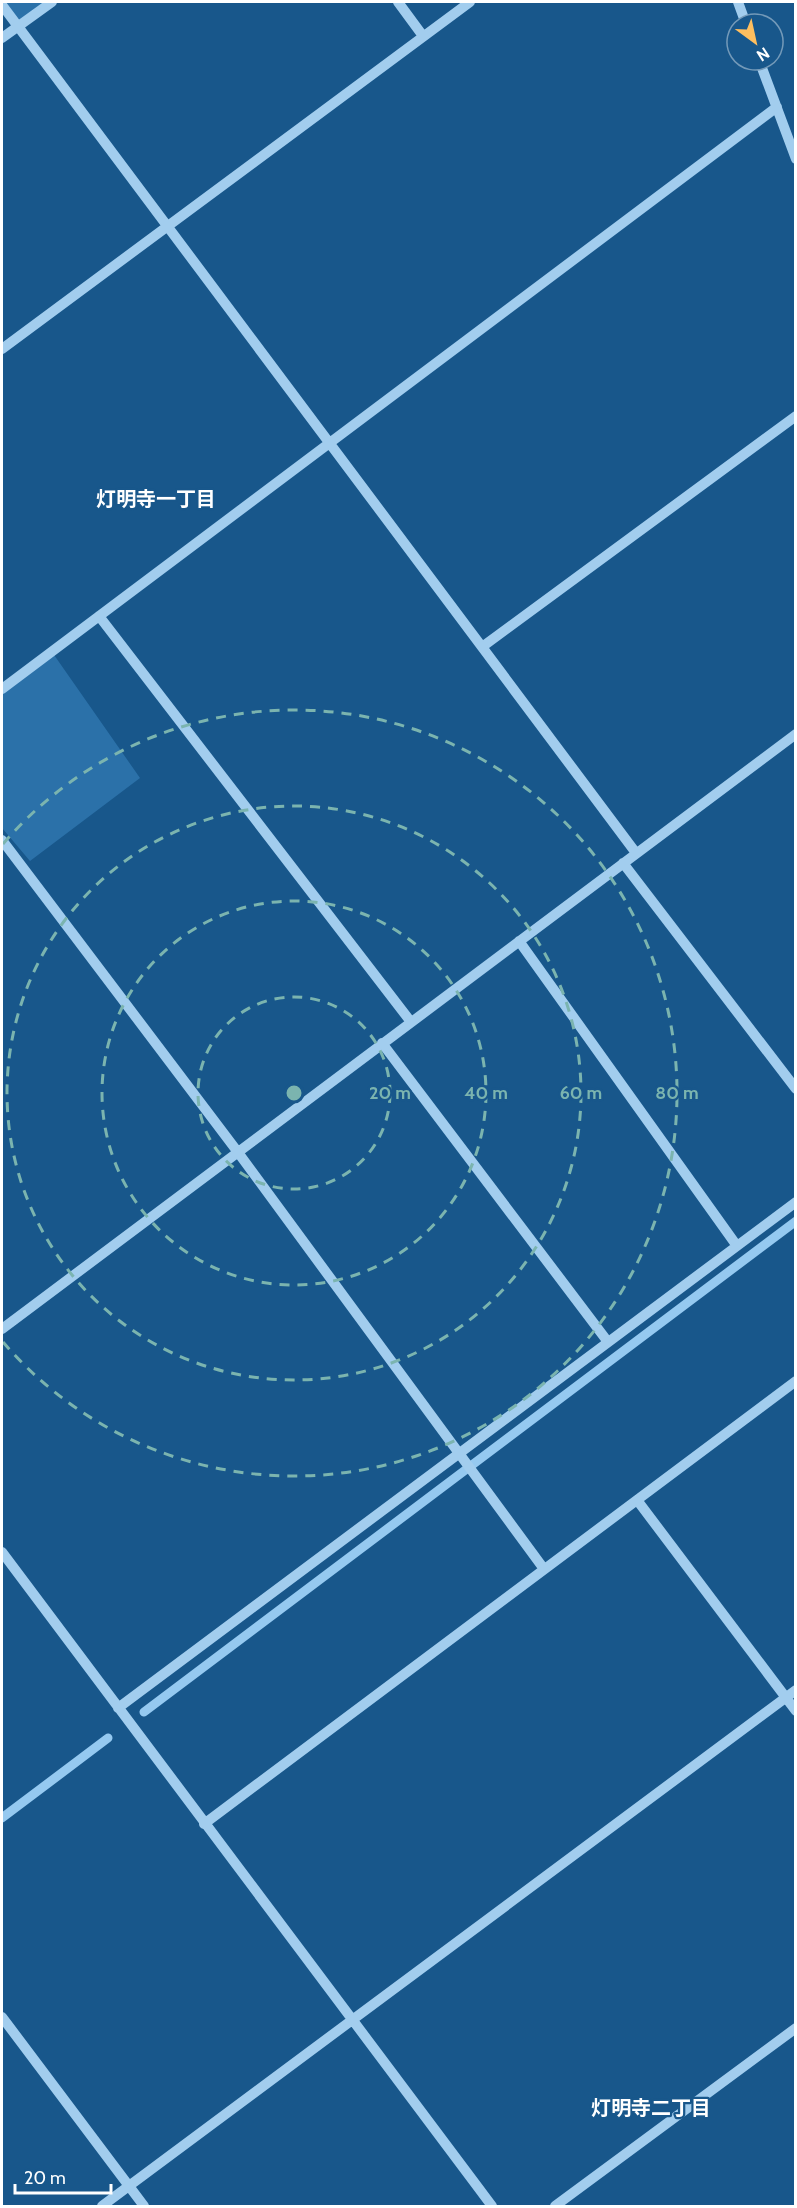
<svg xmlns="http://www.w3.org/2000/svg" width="797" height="2208" font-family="Cabin,'Noto Sans JP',sans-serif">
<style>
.green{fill:#2b71a9}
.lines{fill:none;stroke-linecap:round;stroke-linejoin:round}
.stream{stroke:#95c9f0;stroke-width:9}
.minor{stroke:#a2cdee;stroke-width:10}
.ring{fill:none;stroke:#7bb4af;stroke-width:3;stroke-dasharray:10 8}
.labels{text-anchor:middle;stroke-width:4.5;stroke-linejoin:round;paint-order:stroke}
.neighbourhood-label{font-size:20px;font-weight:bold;fill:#fff;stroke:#18578b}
.centre{fill:#7bb4af;stroke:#18578b;stroke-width:3}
.ring-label{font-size:18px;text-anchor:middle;font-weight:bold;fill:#7bb4af;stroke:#18578b;stroke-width:4.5;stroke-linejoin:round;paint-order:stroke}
</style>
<rect width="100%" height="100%" fill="#18578b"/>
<path class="green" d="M 2,2 L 52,2 L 18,27 Z
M 52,652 L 140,778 L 30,861 L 2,828 L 2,689 Z"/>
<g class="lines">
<path class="stream" d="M 144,1712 L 796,1221
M 2,1818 L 108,1738"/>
<path class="minor" d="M 398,2 L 423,36
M 738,2 L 746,24
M 2,5 L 636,853
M 2,38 L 52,2
M 759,60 L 796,159
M 2,349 L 470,2
M 99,616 L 411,1022
M 482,647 L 796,416
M 2,689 L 777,107
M 2,840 L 237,1151 L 544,1569
M 623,863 L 796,1089
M 519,941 L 737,1246
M 382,1043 L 608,1342
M 2,1329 L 796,734
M 637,1500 L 796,1711
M 2,1552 L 492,2206
M 118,1708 L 796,1202
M 204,1824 L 796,1381
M 2,2017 L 144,2206
M 102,2206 L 796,1690
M 555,2206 L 796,2028"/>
</g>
<g class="ring">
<circle cx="294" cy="1093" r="96"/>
<circle cx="294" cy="1093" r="192"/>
<circle cx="294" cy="1093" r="287"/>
<path d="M3 844A383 383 0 1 1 3 1342"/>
</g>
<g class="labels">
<g class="neighbourhood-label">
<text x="156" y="506">灯明寺一丁目</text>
<text x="651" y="2115">灯明寺二丁目</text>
</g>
</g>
<circle cx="294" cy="1093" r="9" class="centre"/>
<g class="ring-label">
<text x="390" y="1099">20 m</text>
<text x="486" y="1099">40 m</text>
<text x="581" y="1099">60 m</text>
<text x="677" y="1099">80 m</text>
</g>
<rect width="797" height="2208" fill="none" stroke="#ffffff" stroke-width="6"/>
<g transform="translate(755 42) rotate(147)"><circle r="28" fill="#18578b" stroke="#749ab9" stroke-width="1.5"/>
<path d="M0-4.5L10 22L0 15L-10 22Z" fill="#ffbf5f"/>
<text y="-9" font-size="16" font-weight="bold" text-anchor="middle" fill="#ffffff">N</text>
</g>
<path d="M15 2184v9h96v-9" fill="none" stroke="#ffffff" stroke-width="3"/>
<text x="24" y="2184" font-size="18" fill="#ffffff" stroke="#18578b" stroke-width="4.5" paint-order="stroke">20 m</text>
</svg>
